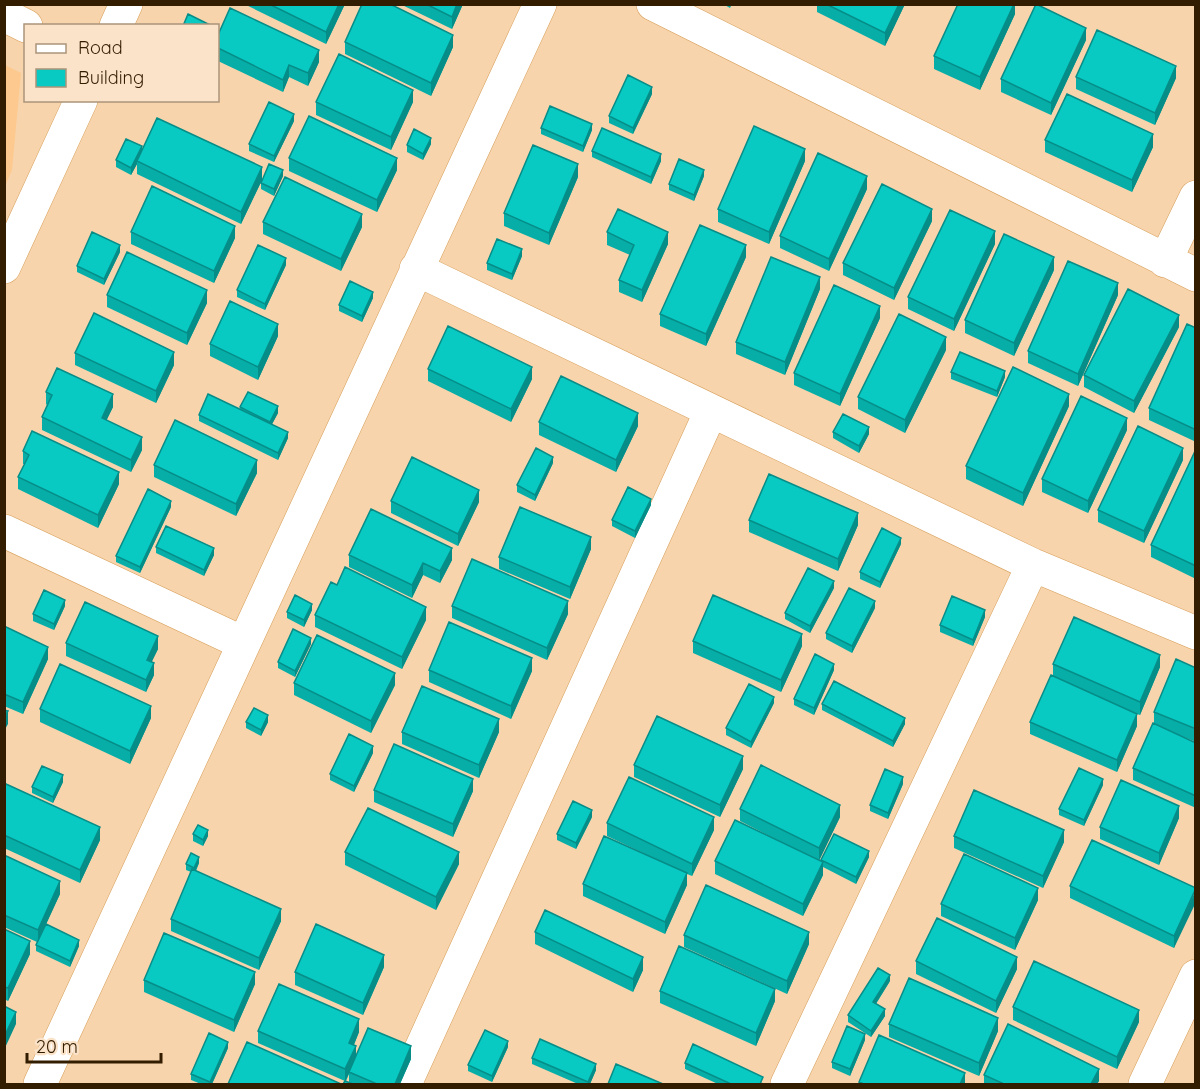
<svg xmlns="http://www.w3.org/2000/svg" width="1200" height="1089" font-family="Quicksand,sans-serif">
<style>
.built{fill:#fdc98e}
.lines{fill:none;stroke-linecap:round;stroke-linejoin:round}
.minor-casing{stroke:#d79e59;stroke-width:34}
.minor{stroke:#fff;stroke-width:33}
.wall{fill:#07aea8;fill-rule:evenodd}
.shaded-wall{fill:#068d88}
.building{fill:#08cac3;stroke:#068d88;stroke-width:1.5}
</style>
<rect width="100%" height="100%" fill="#f7d4ac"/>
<path class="built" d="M 5,65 L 21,73 L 12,170 L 5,186 Z"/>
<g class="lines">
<g class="minor-casing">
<path id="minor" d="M 653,4 L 1196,275
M 4,15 L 26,26
M 116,26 L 126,4
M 1165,261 L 1196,197
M 4,267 L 81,100
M 416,269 L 1033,565 L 1196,633
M 4,531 L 243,643
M 40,1084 L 540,4
M 405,1084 L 711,411
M 787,1084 L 1033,565
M 1145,1084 L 1196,976"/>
</g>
<use href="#minor" class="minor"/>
</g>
<path class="wall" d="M 244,4 L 345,4 L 326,44 Z
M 400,4 L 463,4 L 452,29 Z
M 723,4 L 732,4 L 730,8 Z
M 817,4 L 905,4 L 885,46 L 817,12 Z
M 1015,4 L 1015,14 L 980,90 L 934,69 L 934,56 Z
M 218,35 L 319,62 L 308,86 L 289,77 L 283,92 L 218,61 Z
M 1086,40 L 1051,115 L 1001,92 L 1001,79 Z
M 345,42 L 453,47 L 431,96 L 345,54 Z
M 1076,77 L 1176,78 L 1155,125 L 1076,89 Z
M 652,94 L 633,134 L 609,123 L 609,116 Z
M 316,102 L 413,102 L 391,150 L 316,115 Z
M 294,121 L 274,162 L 249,151 L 249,144 Z
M 541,128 L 592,130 L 583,152 L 541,134 Z
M 1045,140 L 1153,147 L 1132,192 L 1045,152 Z
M 431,144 L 423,160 L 407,152 L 407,145 Z
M 142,149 L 262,180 L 241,224 L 137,174 L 137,164 L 131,175 L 116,167 L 116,160 Z
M 592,151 L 661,161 L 651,184 L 592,157 Z
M 289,158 L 397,170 L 377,212 L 289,171 Z
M 805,161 L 769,244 L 718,222 L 718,209 Z
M 283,176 L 274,196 L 261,189 L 261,183 Z
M 704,176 L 694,201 L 669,190 L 669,184 Z
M 578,177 L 549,245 L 504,226 L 504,213 Z
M 867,189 L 829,271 L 780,248 L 780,236 Z
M 932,221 L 894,300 L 843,275 L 843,263 Z
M 263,222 L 362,227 L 341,271 L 263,234 Z
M 131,232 L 235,238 L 214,283 L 131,244 Z
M 607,232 L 668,244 L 642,302 L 619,292 L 619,280 L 630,255 L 607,245 Z
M 995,244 L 954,331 L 908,309 L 908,297 Z
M 120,252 L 104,285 L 77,272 L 77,266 Z
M 522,256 L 512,280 L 487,270 L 487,263 Z
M 746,257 L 706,346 L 660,326 L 660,314 Z
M 286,265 L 265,310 L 237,297 L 237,290 Z
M 1054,270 L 1014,356 L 965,333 L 965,320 Z
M 820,289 L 785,375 L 736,354 L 736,342 Z
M 107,295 L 207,303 L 187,345 L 107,307 Z
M 1118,295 L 1078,386 L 1028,363 L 1028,351 Z
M 373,298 L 362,322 L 339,311 L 339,305 Z
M 880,318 L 840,406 L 794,385 L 794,373 Z
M 1179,327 L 1134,413 L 1084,387 L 1084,375 Z
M 1196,328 L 1194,441 L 1149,420 L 1149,408 Z
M 278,336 L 258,380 L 210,356 L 210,344 Z
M 946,350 L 905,433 L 858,409 L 858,397 Z
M 75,353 L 174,365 L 156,403 L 75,365 Z
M 428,369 L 532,379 L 511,422 L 428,381 Z
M 951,372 L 1005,377 L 997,397 L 951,379 Z
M 46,392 L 113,407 L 106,420 L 142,450 L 131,472 L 42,430 L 42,417 L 47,405 L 46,404 Z
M 1069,406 L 1023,506 L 966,479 L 966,466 Z
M 240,407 L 278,413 L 272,424 L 288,438 L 278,460 L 199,421 L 199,415 L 240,409 Z
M 539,422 L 638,426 L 616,472 L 539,435 Z
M 1127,430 L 1088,513 L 1042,492 L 1042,479 Z
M 833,432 L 869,434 L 859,453 L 833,438 Z
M 1196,449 L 1196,579 L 1151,557 L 1151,545 Z
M 23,451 L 119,484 L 98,528 L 18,489 L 18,477 L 25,464 L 23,464 Z
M 1183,460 L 1144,543 L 1098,522 L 1098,510 Z
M 553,463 L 535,501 L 517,492 L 517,485 Z
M 154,465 L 257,473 L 236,516 L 154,477 Z
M 391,501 L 479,502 L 458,546 L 391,513 Z
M 651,505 L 635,538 L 612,526 L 612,520 Z
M 171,507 L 140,573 L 116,562 L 116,556 Z
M 749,520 L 858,525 L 838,571 L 749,532 Z
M 901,544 L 880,588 L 860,579 L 860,572 Z
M 156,547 L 214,555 L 204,576 L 156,553 Z
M 591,549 L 570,599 L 499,569 L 499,557 Z
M 349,555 L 452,560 L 440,583 L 423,575 L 412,598 L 349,567 Z
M 337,585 L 426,620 L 402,669 L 315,627 L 315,615 Z
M 834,588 L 810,633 L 785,619 L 785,613 Z
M 65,606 L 54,630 L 33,621 L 33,614 Z
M 452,606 L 568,614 L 547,660 L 452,618 Z
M 875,608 L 852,653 L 826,639 L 826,633 Z
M 312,610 L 304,627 L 287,618 L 287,612 Z
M 985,617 L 973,646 L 940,632 L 940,625 Z
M 4,626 L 48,659 L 23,714 L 4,706 Z
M 693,641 L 802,646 L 781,692 L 693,653 Z
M 66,643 L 158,649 L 151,662 L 154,675 L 146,692 L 66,656 Z
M 311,644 L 295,677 L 278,668 L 278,662 Z
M 1053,664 L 1160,667 L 1140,715 L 1137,714 L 1137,726 L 1117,772 L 1030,734 L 1030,722 L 1053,676 Z
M 1196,668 L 1196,742 L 1167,730 L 1196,743 L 1196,808 L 1133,780 L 1133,768 L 1154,724 L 1154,712 Z
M 429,670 L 532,671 L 511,719 L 429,682 Z
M 834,670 L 814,715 L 794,705 L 794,699 Z
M 294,683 L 395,685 L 371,733 L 294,695 Z
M 774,703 L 751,748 L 726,735 L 726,728 Z
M 822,704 L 905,724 L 893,747 L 822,710 Z
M 40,709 L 151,718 L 130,764 L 40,722 Z
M 246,722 L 268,722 L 261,736 L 246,728 Z
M 402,732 L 499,732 L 479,778 L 402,744 Z
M 373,753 L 354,792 L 330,780 L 330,774 Z
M 634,765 L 743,769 L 720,817 L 634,777 Z
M 63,782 L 53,803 L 32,793 L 32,787 Z
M 903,784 L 888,819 L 870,811 L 870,805 Z
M 1103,785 L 1084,826 L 1059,815 L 1059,809 Z
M 4,786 L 100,840 L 80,883 L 4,848 Z
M 374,790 L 473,791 L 453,837 L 374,802 Z
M 740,809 L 840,817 L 819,860 L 821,861 L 821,860 L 869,857 L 856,884 L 823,867 L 823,875 L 803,916 L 715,874 L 715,861 L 793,848 L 740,821 Z
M 592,817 L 576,849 L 557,840 L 557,834 Z
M 1179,818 L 1159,865 L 1100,839 L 1100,827 Z
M 607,823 L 714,830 L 692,876 L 687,874 L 687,885 L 665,934 L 583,896 L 583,884 L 662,862 L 607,836 Z
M 193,834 L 208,836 L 203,846 L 193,841 Z
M 954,836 L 1064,842 L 1043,888 L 954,848 Z
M 345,852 L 459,864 L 436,910 L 345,865 Z
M 4,855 L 60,894 L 44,928 L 79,946 L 70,967 L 36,951 L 36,945 L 37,942 L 4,927 Z
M 199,863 L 196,871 L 281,921 L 259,970 L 171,931 L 171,919 L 191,872 L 186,870 L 186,864 Z
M 1070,886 L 1196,888 L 1174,948 L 1070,898 Z
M 1038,900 L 1015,950 L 941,916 L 941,904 Z
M 4,929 L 30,954 L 8,1001 L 4,999 Z
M 535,932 L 643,970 L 633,992 L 535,944 Z
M 684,935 L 809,944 L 787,994 L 684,947 Z
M 916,961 L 1017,969 L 996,1013 L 916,974 Z
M 384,967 L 363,1015 L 295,985 L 295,972 Z
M 144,980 L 255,984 L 234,1032 L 144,992 Z
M 890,981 L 876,1004 L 885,1016 L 871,1037 L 848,1022 L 848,1015 Z
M 660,991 L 775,1001 L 756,1046 L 660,1003 Z
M 1013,1007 L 1139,1022 L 1117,1069 L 1013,1020 Z
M 889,1024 L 998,1031 L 979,1076 L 889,1037 Z
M 258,1031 L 359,1032 L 354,1045 L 356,1057 L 411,1059 L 400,1084 L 343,1084 L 345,1081 L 258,1043 ZM 349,1074 L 349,1083 L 346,1081 Z
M 865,1040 L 850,1076 L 832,1068 L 832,1062 Z
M 508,1047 L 492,1082 L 468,1071 L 468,1065 Z
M 228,1048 L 212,1084 L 201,1084 L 191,1080 L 191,1074 Z
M 532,1058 L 596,1070 L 590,1084 L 578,1084 L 532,1064 Z
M 685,1063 L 763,1083 L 763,1084 L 718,1084 L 685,1069 Z
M 984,1075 L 1099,1081 L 1097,1084 L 984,1084 Z"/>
<path class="shaded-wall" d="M 339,4 L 345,4 L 326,44 L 326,32 Z
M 457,4 L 463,4 L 452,29 L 452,17 Z
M 899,4 L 905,4 L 885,46 L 885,33 Z
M 1014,4 L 1015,4 L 1015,14 L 980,90 L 980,77 Z
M 1086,28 L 1086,40 L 1051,115 L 1051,103 Z
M 453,35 L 453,47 L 431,96 L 431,83 Z
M 319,50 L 319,62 L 308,86 L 308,73 Z
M 289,65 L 289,77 L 283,92 L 283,80 Z
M 1176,66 L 1176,78 L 1155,125 L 1155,113 Z
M 652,87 L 652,94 L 633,134 L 633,128 Z
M 413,90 L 413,102 L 391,150 L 391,137 Z
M 294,114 L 294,121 L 274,162 L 274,156 Z
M 592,124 L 592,130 L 583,152 L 583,146 Z
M 1153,134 L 1153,147 L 1132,192 L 1132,180 Z
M 431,138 L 431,144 L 423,160 L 423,154 Z
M 142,146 L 142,153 L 137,161 L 137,164 L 131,175 L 131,168 Z
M 805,149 L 805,161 L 769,244 L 769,232 Z
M 661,154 L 661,161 L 651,184 L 651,177 Z
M 397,158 L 397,170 L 377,212 L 377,200 Z
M 578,164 L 578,177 L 549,245 L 549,233 Z
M 262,167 L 262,180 L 241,224 L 241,212 Z
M 283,170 L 283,176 L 274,196 L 274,189 Z
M 704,170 L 704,176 L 694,201 L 694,195 Z
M 867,176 L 867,189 L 829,271 L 829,259 Z
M 932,209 L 932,221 L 894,300 L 894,288 Z
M 362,214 L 362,227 L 341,271 L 341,259 Z
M 235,226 L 235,238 L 214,283 L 214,271 Z
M 995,231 L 995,244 L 954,331 L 954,319 Z
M 668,232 L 668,244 L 642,302 L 642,290 Z
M 120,245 L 120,252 L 104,285 L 104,279 Z
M 746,245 L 746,257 L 706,346 L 706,334 Z
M 522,249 L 522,256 L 512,280 L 512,274 Z
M 1054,257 L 1054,270 L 1014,356 L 1014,343 Z
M 286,258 L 286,265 L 265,310 L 265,304 Z
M 820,277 L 820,289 L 785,375 L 785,362 Z
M 1118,283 L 1118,295 L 1078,386 L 1078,374 Z
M 207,290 L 207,303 L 187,345 L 187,333 Z
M 373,292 L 373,298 L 362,322 L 362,316 Z
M 880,306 L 880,318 L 840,406 L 840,394 Z
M 1179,315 L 1179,327 L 1134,413 L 1134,401 Z
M 278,324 L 278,336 L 258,380 L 258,367 Z
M 946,337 L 946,350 L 905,433 L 905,420 Z
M 174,352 L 174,365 L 156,403 L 156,391 Z
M 532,367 L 532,379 L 511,422 L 511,409 Z
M 1005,371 L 1005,377 L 997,397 L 997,391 Z
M 113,394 L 113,407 L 102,430 L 102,418 Z
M 1069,394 L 1069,406 L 1023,506 L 1023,493 Z
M 278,406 L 278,413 L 270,428 L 270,422 Z
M 638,413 L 638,426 L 616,472 L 616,460 Z
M 1127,418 L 1127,430 L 1088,513 L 1088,501 Z
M 1196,425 L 1196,438 L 1194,441 L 1194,429 Z
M 869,427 L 869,434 L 859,453 L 859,446 Z
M 288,432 L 288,438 L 278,460 L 278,453 Z
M 142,437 L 142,450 L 131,472 L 131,460 Z
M 1183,448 L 1183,460 L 1144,543 L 1144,531 Z
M 553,457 L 553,463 L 535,501 L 535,495 Z
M 257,460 L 257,473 L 236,516 L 236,504 Z
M 119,472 L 119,484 L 98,528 L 98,515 Z
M 479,490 L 479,502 L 458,546 L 458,534 Z
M 651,499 L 651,505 L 635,538 L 635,531 Z
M 171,501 L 171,507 L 140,573 L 140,567 Z
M 858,513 L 858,525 L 838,571 L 838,559 Z
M 591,537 L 591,549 L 570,599 L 570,587 Z
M 901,538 L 901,544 L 880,588 L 880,582 Z
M 214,548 L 214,555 L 204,576 L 204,570 Z
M 452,548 L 452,560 L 440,583 L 440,571 Z
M 423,563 L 423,575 L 412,598 L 412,585 Z
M 834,581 L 834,588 L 810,633 L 810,626 Z
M 65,600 L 65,606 L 54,630 L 54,624 Z
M 568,601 L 568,614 L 547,660 L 547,648 Z
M 875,601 L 875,608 L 852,653 L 852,646 Z
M 312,604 L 312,610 L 304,627 L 304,620 Z
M 426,607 L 426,620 L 402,669 L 402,657 Z
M 985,610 L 985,617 L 973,646 L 973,640 Z
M 802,634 L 802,646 L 781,692 L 781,680 Z
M 158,636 L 158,649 L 147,672 L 147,660 Z
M 311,638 L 311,644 L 295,677 L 295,671 Z
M 48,647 L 48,659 L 23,714 L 23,702 Z
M 1160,655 L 1160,667 L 1140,715 L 1140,702 Z
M 532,658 L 532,671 L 511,719 L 511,706 Z
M 154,663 L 154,675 L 146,692 L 146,680 Z
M 834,664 L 834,670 L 814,715 L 814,708 Z
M 395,673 L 395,685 L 371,733 L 371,721 Z
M 774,697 L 774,703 L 751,748 L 751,742 Z
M 151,706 L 151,718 L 130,764 L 130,751 Z
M 8,711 L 8,724 L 4,731 L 4,718 Z
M 1137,714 L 1137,726 L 1117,772 L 1117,760 Z
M 268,715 L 268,722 L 261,736 L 261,730 Z
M 905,718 L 905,724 L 893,747 L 893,741 Z
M 499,719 L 499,732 L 479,778 L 479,765 Z
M 373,746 L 373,753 L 354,792 L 354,786 Z
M 743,756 L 743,769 L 720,817 L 720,805 Z
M 63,775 L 63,782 L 53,803 L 53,797 Z
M 903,777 L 903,784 L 888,819 L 888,813 Z
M 473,779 L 473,791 L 453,837 L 453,824 Z
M 1103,779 L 1103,785 L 1084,826 L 1084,820 Z
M 840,805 L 840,817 L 819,861 L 819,848 Z
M 1179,806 L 1179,818 L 1159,865 L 1159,853 Z
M 592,810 L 592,817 L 576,849 L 576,843 Z
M 714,817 L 714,830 L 692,876 L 692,864 Z
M 100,827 L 100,840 L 80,883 L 80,870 Z
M 208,830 L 208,836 L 203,846 L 203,840 Z
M 1064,830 L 1064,842 L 1043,888 L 1043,876 Z
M 869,851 L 869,857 L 856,884 L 856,877 Z
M 459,852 L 459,864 L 436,910 L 436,897 Z
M 199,857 L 199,863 L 194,874 L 194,868 Z
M 823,862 L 823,875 L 803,916 L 803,904 Z
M 687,873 L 687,885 L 665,934 L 665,922 Z
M 60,881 L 60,894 L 38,942 L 38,930 Z
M 1038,888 L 1038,900 L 1015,950 L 1015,938 Z
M 1196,890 L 1196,902 L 1174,948 L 1174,936 Z
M 281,909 L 281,921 L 259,970 L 259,958 Z
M 809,932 L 809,944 L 787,994 L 787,981 Z
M 79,940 L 79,946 L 70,967 L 70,961 Z
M 30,941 L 30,954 L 8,1001 L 8,988 Z
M 384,955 L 384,967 L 363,1015 L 363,1003 Z
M 643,957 L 643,970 L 633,992 L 633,979 Z
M 1017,957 L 1017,969 L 996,1013 L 996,1001 Z
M 255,972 L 255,984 L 234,1032 L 234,1020 Z
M 890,975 L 890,981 L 873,1008 L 873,1002 Z
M 775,989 L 775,1001 L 756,1046 L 756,1033 Z
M 885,1009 L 885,1016 L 871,1037 L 871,1031 Z
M 1139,1010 L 1139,1022 L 1117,1069 L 1117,1057 Z
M 16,1012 L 16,1024 L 4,1050 L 4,1037 Z
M 998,1018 L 998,1031 L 979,1076 L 979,1063 Z
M 359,1019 L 359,1032 L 349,1056 L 349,1043 Z
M 865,1034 L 865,1040 L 850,1076 L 850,1069 Z
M 508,1041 L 508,1047 L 492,1082 L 492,1076 Z
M 228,1042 L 228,1048 L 212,1084 L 210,1084 L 210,1082 Z
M 356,1046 L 356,1058 L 345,1082 L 345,1069 Z
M 411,1046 L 411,1059 L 400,1084 L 395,1084 Z
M 596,1064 L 596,1070 L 590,1084 L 588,1084 L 588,1082 Z
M 1099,1069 L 1099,1081 L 1097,1084 L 1091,1084 Z
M 965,1073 L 965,1084 L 960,1084 Z"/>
<path class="building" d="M 269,4 L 339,4 L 326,32 Z
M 362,4 L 390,4 L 453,35 L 431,83 L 345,42 Z
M 426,4 L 457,4 L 452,17 Z
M 826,4 L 899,4 L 885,33 Z
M 958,4 L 1014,4 L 980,77 L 934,56 Z
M 1036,4 L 1086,28 L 1051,103 L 1001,79 Z
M 230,8 L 319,50 L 308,73 L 289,65 L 283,80 L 218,48 L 218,35 Z
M 188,14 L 212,26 L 183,26 Z
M 1097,30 L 1176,66 L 1155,113 L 1076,77 Z
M 339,54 L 413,90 L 391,137 L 316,102 Z
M 628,75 L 652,87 L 633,128 L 609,116 Z
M 1067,94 L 1153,134 L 1132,180 L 1045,140 Z
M 269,102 L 294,114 L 274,156 L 249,144 Z
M 550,106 L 592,124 L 583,146 L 541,128 Z
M 309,116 L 397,158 L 377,200 L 289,158 Z
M 157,118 L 262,167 L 241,212 L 137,161 Z
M 754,126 L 805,149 L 769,232 L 718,209 Z
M 602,128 L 661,154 L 651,177 L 592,151 Z
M 414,129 L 431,138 L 423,154 L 407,145 Z
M 126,139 L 142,146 L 131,168 L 116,160 Z
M 533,145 L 578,164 L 549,233 L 504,213 Z
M 818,153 L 867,176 L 829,259 L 780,236 Z
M 679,159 L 704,170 L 694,195 L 669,184 Z
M 269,164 L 283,170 L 274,189 L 261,183 Z
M 285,177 L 362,214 L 341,259 L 263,222 Z
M 882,184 L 932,209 L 894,288 L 843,263 Z
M 152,186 L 235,226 L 214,271 L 131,232 Z
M 618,209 L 668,232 L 642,290 L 619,280 L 634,245 L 607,232 Z
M 950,210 L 995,231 L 954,319 L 908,297 Z
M 700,225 L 746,245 L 706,334 L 660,314 Z
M 92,232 L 120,245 L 104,279 L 77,266 Z
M 1004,234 L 1054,257 L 1014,343 L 965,320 Z
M 497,239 L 522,249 L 512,274 L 487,263 Z
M 258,245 L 286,258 L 265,304 L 237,290 Z
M 127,252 L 207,290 L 187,333 L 107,295 Z
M 771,257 L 820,277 L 785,362 L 736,342 Z
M 1068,261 L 1118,283 L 1078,374 L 1028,351 Z
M 350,281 L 373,292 L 362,316 L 339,305 Z
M 834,285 L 880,306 L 840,394 L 794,373 Z
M 1128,289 L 1179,315 L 1134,401 L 1084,375 Z
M 230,301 L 278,324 L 258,367 L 210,344 Z
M 94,313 L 174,352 L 156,391 L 75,353 Z
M 899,314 L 946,337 L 905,420 L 858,397 Z
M 1187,324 L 1196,328 L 1196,425 L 1194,429 L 1149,408 Z
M 448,326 L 532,367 L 511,409 L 428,369 Z
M 960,352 L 1005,371 L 997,391 L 951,372 Z
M 1013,367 L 1069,394 L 1023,493 L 966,466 Z
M 57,368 L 113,394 L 102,418 L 142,437 L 131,460 L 42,417 L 52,395 L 46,392 Z
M 561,376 L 638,413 L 616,460 L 539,422 Z
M 248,392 L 278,406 L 270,422 L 240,407 Z
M 208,394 L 288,432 L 278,453 L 199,415 Z
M 1081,396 L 1127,418 L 1088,501 L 1042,479 Z
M 843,414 L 869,427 L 859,446 L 833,432 Z
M 175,420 L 257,460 L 236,504 L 154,465 Z
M 1138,426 L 1183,448 L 1144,531 L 1098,510 Z
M 32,431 L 119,472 L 98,515 L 18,477 L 29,455 L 23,451 Z
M 536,448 L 553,457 L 535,495 L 517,485 Z
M 1196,449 L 1196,566 L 1151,545 Z
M 412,457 L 479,490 L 458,534 L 391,501 Z
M 769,474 L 858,513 L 838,559 L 749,520 Z
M 628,487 L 651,499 L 635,531 L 612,520 Z
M 148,489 L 171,501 L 140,567 L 116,556 Z
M 520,507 L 591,537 L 570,587 L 499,557 Z
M 371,509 L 452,548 L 440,571 L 423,563 L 412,585 L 349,555 Z
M 166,526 L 214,548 L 204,570 L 156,547 Z
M 882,528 L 901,538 L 880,582 L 860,572 Z
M 472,559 L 568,601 L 547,648 L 452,606 Z
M 345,567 L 426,607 L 402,657 L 315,615 L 331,582 L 337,585 Z
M 808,568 L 834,581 L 810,626 L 785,613 Z
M 849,588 L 875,601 L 852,646 L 826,633 Z
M 44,590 L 65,600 L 54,624 L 33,614 Z
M 295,595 L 312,604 L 304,620 L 287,612 Z
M 713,595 L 802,634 L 781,680 L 693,641 Z
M 952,596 L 985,610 L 973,640 L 940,625 Z
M 85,602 L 158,636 L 147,660 L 154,663 L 146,680 L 66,643 Z
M 1074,617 L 1160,655 L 1140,702 L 1053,664 Z
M 449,622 L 532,658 L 511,706 L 429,670 Z
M 4,626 L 48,647 L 23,702 L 4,694 Z
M 293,629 L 311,638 L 295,671 L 278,662 Z
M 317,635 L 395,673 L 371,721 L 294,683 Z
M 815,654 L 834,664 L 814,708 L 794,699 Z
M 1176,659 L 1196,668 L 1196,729 L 1154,712 Z
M 60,664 L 151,706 L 130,751 L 40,709 Z
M 1051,675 L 1137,714 L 1117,760 L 1030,722 Z
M 834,681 L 905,718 L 893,741 L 822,704 Z
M 749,684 L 774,697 L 751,742 L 726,728 Z
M 422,686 L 499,719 L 479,765 L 402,732 Z
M 254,708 L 268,715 L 261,730 L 246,722 Z
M 4,710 L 8,711 L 4,718 Z
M 657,716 L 743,756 L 720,805 L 634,765 Z
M 1153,723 L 1196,743 L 1196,796 L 1133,768 Z
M 349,734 L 373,746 L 354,786 L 330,774 Z
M 394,744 L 473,779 L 453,824 L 374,790 Z
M 761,765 L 840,805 L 819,848 L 740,809 Z
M 42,766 L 63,775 L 53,797 L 32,787 Z
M 1079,768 L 1103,779 L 1084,820 L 1059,809 Z
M 885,769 L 903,777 L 888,813 L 870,805 Z
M 629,777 L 714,817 L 692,864 L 607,823 Z
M 1121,780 L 1179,806 L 1159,853 L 1100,827 Z
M 6,784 L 100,827 L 80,870 L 4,835 L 4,786 Z
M 974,790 L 1064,830 L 1043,876 L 954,836 Z
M 573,801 L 592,810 L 576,843 L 557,834 Z
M 368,808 L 459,852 L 436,897 L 345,852 Z
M 735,820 L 823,862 L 803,904 L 715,861 Z
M 198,825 L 208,830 L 203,840 L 193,834 Z
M 834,834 L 869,851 L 856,877 L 821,860 Z
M 604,836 L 687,873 L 665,922 L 583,884 Z
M 1092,840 L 1196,888 L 1174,936 L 1070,886 Z
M 191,853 L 199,857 L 194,868 L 186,864 Z
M 964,854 L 1038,888 L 1015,938 L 941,904 Z
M 4,855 L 60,881 L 38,930 L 4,915 Z
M 192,869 L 281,909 L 259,958 L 171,919 Z
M 706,885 L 809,932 L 787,981 L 684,935 Z
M 545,910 L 643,957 L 633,979 L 535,932 Z
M 937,918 L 1017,957 L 996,1001 L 916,961 Z
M 46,924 L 79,940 L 70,961 L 36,945 Z
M 316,924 L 384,955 L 363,1003 L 295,972 Z
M 4,929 L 30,941 L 8,988 L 4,987 Z
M 164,933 L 255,972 L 234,1020 L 144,980 Z
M 679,946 L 775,989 L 756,1033 L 660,991 Z
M 1034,961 L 1139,1010 L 1117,1057 L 1013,1007 Z
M 878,968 L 890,975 L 873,1002 L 885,1009 L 871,1031 L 848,1015 Z
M 909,978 L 998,1018 L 979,1063 L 889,1024 Z
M 279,984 L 359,1019 L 349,1043 L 356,1046 L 345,1069 L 258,1031 Z
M 4,1006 L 16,1012 L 4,1037 Z
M 1008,1024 L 1099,1069 L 1091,1084 L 1004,1084 L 984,1075 Z
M 847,1026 L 865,1034 L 850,1069 L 832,1062 Z
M 368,1028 L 411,1046 L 395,1084 L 377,1084 L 349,1072 Z
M 485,1030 L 508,1041 L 492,1076 L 468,1065 Z
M 209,1033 L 228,1042 L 210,1082 L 191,1074 Z
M 879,1035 L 965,1073 L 960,1084 L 864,1084 L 859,1082 Z
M 540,1039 L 596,1064 L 588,1082 L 532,1058 Z
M 247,1042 L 341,1084 L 228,1084 Z
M 693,1044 L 763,1077 L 760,1084 L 731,1084 L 685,1063 Z
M 616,1064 L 663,1084 L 608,1084 Z
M 345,1081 L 353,1084 L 343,1084 Z"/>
<rect width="1200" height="1089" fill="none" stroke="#331d00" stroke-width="12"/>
<rect x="24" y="24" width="195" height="78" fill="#fbe3c9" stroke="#ab9479" stroke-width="1.5"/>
<rect x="36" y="44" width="30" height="9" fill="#ffffff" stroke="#ab9479" stroke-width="1.5"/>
<text x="78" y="54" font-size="18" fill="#331d00">Road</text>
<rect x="36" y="69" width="30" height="18" fill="#08cac3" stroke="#ab9479" stroke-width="1.5"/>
<text x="78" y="84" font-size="18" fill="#331d00">Building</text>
<path d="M27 1053v9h134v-9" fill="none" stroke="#331d00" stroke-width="3"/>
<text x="36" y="1053" font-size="18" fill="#331d00" stroke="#fbe3c9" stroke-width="4.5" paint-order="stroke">20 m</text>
</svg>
